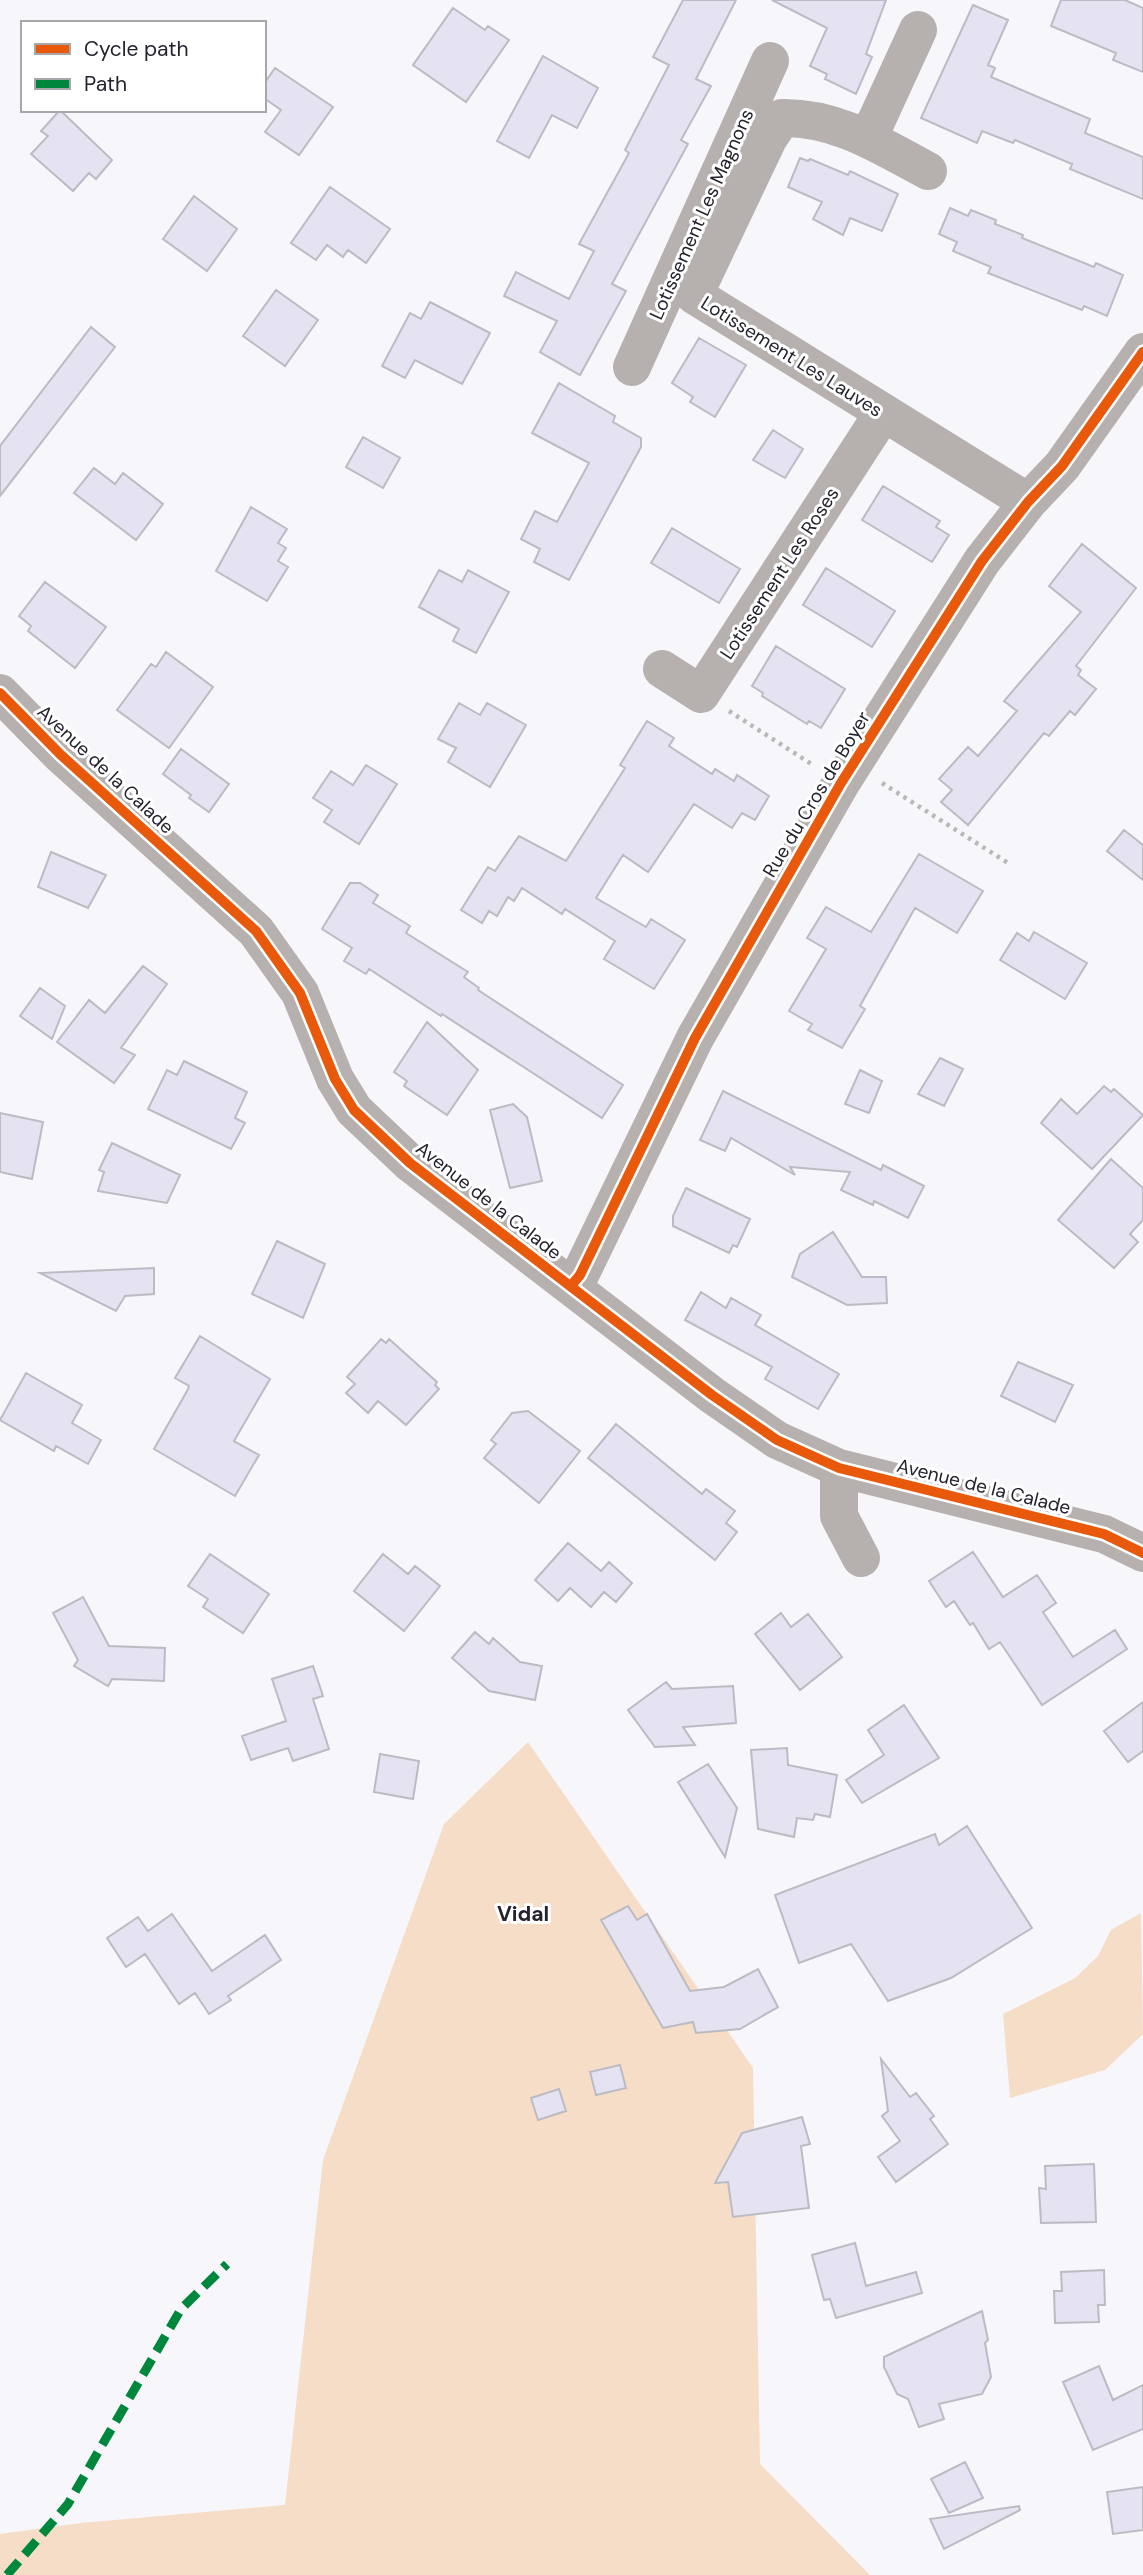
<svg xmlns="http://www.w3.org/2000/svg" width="1143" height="2575" font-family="'DM Sans',sans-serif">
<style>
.green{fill:#f6ddc8}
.building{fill:#e5e2f1;stroke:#bcbbc3;stroke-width:2}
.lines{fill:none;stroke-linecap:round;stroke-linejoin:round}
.path{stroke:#b9b7b7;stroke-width:4.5;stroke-dasharray:3.5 5;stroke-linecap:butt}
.minor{stroke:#b6b1ae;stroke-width:38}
.quiet{stroke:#00873e;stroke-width:9;stroke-dasharray:18 9;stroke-linecap:butt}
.cycleway-casing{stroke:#fff;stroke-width:15}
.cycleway{stroke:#e8590c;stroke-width:10}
.labels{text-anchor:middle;stroke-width:6;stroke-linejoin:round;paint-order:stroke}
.street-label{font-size:19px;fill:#23222e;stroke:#fff}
.neighbourhood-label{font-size:21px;font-weight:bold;fill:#23222e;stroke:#fff}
</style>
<rect width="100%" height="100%" fill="#f7f6fb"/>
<path class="green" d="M 528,1742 L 753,2068 L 760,2464 L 870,2575 L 0,2575 L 0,2534 L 81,2523 L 285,2505 L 323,2160 L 444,1824 Z
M 1141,1913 L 1143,2034 L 1105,2070 L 1010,2098 L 1003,2014 L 1075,1978 L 1098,1956 L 1111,1930 Z"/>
<path class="building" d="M 683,0 L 736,0 L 696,79 L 711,86 L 681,140 L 688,144 L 612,284 L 626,291 L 580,375 L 540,352 L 557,321 L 504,296 L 516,272 L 569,299 L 594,251 L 579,244 L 629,153 L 625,150 L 669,65 L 653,57 Z
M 772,0 L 886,0 L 866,54 L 872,57 L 856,94 L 825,79 L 827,74 L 810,66 L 827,28 Z
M 1061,0 L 1125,0 L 1143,8 L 1143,72 L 1113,60 L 1116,53 L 1051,26 Z
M 973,5 L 1008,20 L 988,65 L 995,68 L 991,77 L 1090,119 L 1085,133 L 1143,157 L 1143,199 L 1070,169 L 1072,164 L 1015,140 L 1013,143 L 982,131 L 977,143 L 921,118 Z
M 453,8 L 485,30 L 488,26 L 509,40 L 466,102 L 413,65 Z
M 543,56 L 598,88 L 577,128 L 552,115 L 529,158 L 497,141 Z
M 275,68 L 333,107 L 299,155 L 265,132 L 281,110 L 264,98 L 264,84 Z
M 60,110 L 112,160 L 96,179 L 89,173 L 73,191 L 31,154 L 48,136 L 41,131 Z
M 800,158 L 808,161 L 810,159 L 848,175 L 850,171 L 898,194 L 882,231 L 850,218 L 843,235 L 813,219 L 822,202 L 788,187 Z
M 330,187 L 390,229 L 366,263 L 348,250 L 343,257 L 327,245 L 316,260 L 291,243 Z
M 194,196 L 237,229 L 207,271 L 163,239 Z
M 950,208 L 968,216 L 971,210 L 996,220 L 995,224 L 1023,235 L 1022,238 L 1094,267 L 1096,263 L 1123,275 L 1107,316 L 1084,306 L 1082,310 L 988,273 L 991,267 L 953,251 L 957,242 L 939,234 Z
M 276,290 L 318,320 L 285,366 L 243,336 Z
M 430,302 L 490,333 L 462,384 L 415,360 L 405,378 L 382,366 L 410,313 L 421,319 Z
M 91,327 L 115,347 L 0,496 L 0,446 Z
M 699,338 L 746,365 L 715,417 L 690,402 L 693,397 L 672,383 Z
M 559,383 L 615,416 L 613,422 L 641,438 L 641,447 L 569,580 L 534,562 L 540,549 L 521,539 L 535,511 L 557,522 L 589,463 L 532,433 Z
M 773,430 L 803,449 L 785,478 L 753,460 Z
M 363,437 L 400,458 L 383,488 L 346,467 Z
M 94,468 L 115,484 L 123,473 L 163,504 L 136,540 L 74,493 Z
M 883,486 L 940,521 L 936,527 L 949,535 L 932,562 L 862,520 Z
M 251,507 L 287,529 L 278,543 L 286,548 L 278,561 L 288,567 L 267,601 L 216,571 Z
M 672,528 L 740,569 L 719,603 L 651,563 Z
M 1082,544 L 1136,588 L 1076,666 L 1081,670 L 1078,675 L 1096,689 L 1075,715 L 1070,711 L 1049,736 L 1044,733 L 968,825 L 941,802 L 952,790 L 939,779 L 968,747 L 978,756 L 1017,711 L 1004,701 L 1081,612 L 1049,586 Z
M 826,568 L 895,611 L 872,647 L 803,605 Z
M 439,570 L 462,582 L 468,570 L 509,592 L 476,653 L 453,641 L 459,629 L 419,607 Z
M 45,582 L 106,627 L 75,668 L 28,631 L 31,626 L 19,616 Z
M 776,646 L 845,689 L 821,728 L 809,721 L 807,724 L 762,696 L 763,693 L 752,686 Z
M 166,652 L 213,687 L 169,748 L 117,710 L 151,664 L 156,667 Z
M 459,703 L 480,715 L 487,703 L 526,725 L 490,787 L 448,762 L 456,748 L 438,739 Z
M 647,721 L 674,738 L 669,746 L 712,774 L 715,769 L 734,781 L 737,775 L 769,796 L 755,820 L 742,813 L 732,828 L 694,804 L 648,872 L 623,855 L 596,898 L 646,927 L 651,919 L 685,940 L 654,989 L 604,959 L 615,941 L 565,909 L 562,914 L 522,888 L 514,901 L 508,897 L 497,916 L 489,911 L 482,923 L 461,910 L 488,867 L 495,871 L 519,836 L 566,861 L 625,768 L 620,765 Z
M 181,749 L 229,784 L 209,812 L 189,798 L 191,795 L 163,774 Z
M 366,765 L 397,784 L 359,844 L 324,822 L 332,810 L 313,798 L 331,771 L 353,785 Z
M 1124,830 L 1143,845 L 1143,880 L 1107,851 Z
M 51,852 L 106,875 L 88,908 L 38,887 Z
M 919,854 L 983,891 L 957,933 L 915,908 L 860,1006 L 865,1009 L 842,1048 L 808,1030 L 812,1024 L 789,1011 L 826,949 L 807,938 L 826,907 L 871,932 Z
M 350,883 L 360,883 L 378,895 L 373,903 L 410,926 L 406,933 L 468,972 L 464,977 L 479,988 L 478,990 L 623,1085 L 602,1118 L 442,1014 L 441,1016 L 369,969 L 366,974 L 344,961 L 352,948 L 322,929 Z
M 1034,932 L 1087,963 L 1065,999 L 1000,960 L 1017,933 L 1029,941 Z
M 143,966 L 167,984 L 121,1048 L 135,1055 L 114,1083 L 57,1042 L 89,1000 L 105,1013 Z
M 40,988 L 65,1006 L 52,1039 L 20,1016 Z
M 427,1022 L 478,1070 L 447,1115 L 404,1086 L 407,1081 L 394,1072 Z
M 940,1058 L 963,1069 L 944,1106 L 918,1094 Z
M 184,1061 L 247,1092 L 235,1118 L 245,1123 L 231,1149 L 148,1109 L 167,1070 L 177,1075 Z
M 860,1070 L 882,1081 L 869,1113 L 845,1104 Z
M 1104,1086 L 1111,1092 L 1114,1089 L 1143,1115 L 1092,1169 L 1041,1123 L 1061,1099 L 1077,1114 Z
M 723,1091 L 881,1170 L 883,1165 L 924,1186 L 908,1218 L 874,1201 L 873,1205 L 841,1190 L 850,1172 L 790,1167 L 795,1175 L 731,1138 L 725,1151 L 700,1140 Z
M 513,1104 L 527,1117 L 542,1181 L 510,1188 L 490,1110 Z
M 0,1113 L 43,1122 L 32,1179 L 0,1172 Z
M 112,1143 L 180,1175 L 167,1203 L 98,1191 L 104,1172 L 99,1170 Z
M 1111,1159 L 1143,1188 L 1143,1220 L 1130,1234 L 1138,1242 L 1114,1268 L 1058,1220 Z
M 686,1188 L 750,1219 L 737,1247 L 733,1245 L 729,1253 L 673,1226 L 673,1216 Z
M 833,1232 L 862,1277 L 886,1277 L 887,1303 L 847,1305 L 792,1277 L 800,1254 Z
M 277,1241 L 325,1264 L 303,1318 L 252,1294 Z
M 154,1268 L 154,1294 L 125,1296 L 116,1311 L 40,1273 Z
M 701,1292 L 726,1308 L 731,1298 L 761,1315 L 755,1325 L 839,1374 L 818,1409 L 765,1379 L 772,1367 L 685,1320 Z
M 200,1336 L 270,1379 L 234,1441 L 259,1455 L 235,1496 L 154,1449 L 187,1391 L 189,1386 L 175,1378 Z
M 381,1339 L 386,1343 L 389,1339 L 437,1382 L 435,1385 L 439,1389 L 406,1425 L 378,1401 L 368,1413 L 346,1393 L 355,1384 L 347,1377 Z
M 1018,1362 L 1073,1385 L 1055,1422 L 1001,1396 Z
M 26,1373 L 82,1405 L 72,1423 L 101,1440 L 88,1464 L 56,1446 L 54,1451 L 0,1420 Z
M 528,1411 L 580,1451 L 539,1503 L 484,1458 L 496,1444 L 491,1440 L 512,1413 Z
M 616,1424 L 702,1494 L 706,1489 L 735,1511 L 726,1523 L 737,1532 L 715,1560 L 588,1458 Z
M 568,1543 L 601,1571 L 609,1562 L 632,1583 L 616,1602 L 604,1592 L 591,1607 L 570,1588 L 558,1601 L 535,1580 Z
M 973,1552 L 1003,1597 L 1037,1575 L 1056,1603 L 1043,1612 L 1073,1657 L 1115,1630 L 1127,1649 L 1042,1705 L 1000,1642 L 989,1649 L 973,1623 L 970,1625 L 954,1601 L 946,1607 L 929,1581 Z
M 210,1554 L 269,1594 L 243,1633 L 203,1607 L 208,1599 L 188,1586 Z
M 383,1554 L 408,1574 L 415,1566 L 440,1586 L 404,1631 L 354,1591 Z
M 83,1597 L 109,1646 L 165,1648 L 164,1681 L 112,1679 L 108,1686 L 74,1666 L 78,1660 L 53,1613 Z
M 781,1613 L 791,1627 L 808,1614 L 842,1657 L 800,1690 L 755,1634 Z
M 475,1632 L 489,1644 L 493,1638 L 520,1662 L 542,1666 L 535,1700 L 489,1691 L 452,1658 Z
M 313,1666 L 323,1696 L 313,1699 L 329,1749 L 293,1761 L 288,1748 L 251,1760 L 242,1736 L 286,1721 L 272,1679 Z
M 666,1682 L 672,1689 L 733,1686 L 736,1723 L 683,1727 L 695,1745 L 655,1747 L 628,1710 Z
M 1143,1702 L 1143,1751 L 1128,1762 L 1104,1731 Z
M 904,1705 L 939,1758 L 862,1803 L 846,1780 L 884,1755 L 868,1730 Z
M 787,1748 L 788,1765 L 837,1775 L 830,1817 L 815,1814 L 813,1820 L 797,1818 L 794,1837 L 758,1829 L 751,1750 Z
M 380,1754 L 419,1761 L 413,1799 L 374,1792 Z
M 708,1764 L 737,1808 L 725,1857 L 678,1782 Z
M 967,1826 L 1032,1928 L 951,1978 L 888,2001 L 851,1944 L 799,1963 L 775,1895 L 935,1834 L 939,1845 Z
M 628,1906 L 637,1920 L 647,1914 L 690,1991 L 724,1987 L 758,1969 L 778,2007 L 740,2029 L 696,2033 L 693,2022 L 663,2028 L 601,1920 Z
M 172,1914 L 212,1971 L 265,1935 L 281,1960 L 228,1996 L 231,2000 L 209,2014 L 195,1993 L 179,2004 L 145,1954 L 126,1967 L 107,1938 L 138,1917 L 148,1931 Z
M 881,2059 L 910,2097 L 916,2093 L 934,2116 L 930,2119 L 948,2144 L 896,2182 L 878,2157 L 900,2141 L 882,2116 L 888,2111 Z
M 620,2065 L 626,2088 L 596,2095 L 590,2072 Z
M 559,2089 L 566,2111 L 538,2120 L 531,2098 Z
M 802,2117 L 810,2144 L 801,2146 L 809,2208 L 733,2217 L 728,2182 L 715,2183 L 742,2133 Z
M 1094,2164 L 1096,2222 L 1041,2223 L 1039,2188 L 1046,2189 L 1045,2166 Z
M 855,2243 L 866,2286 L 916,2272 L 922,2293 L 836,2318 L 830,2299 L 824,2300 L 812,2255 Z
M 1104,2270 L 1105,2305 L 1098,2305 L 1099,2322 L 1055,2323 L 1054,2291 L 1062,2291 L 1061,2272 Z
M 982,2311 L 988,2340 L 985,2343 L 991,2377 L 982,2394 L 939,2404 L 944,2419 L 919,2427 L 908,2399 L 897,2394 L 884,2367 L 884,2357 Z
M 1099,2366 L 1113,2400 L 1143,2385 L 1143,2429 L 1093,2450 L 1063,2382 Z
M 965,2462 L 983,2498 L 949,2513 L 931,2479 Z
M 1143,2487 L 1143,2530 L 1113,2534 L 1107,2492 Z
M 1019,2506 L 1020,2510 L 944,2549 L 930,2519 Z"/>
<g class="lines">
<path class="path" d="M 729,711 L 813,765
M 882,783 L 1008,863"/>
<path class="minor" d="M 868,139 L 918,30
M 928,171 C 881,146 837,117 782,118 L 768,139 L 694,295 L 1028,502
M 632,367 L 770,61
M 662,669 L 701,694 L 883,413
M 0,693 L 61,755 L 256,931 L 300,993 L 335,1079 L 354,1110 L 410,1163 L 712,1395 L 777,1440 L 839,1468 L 1104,1534 L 1143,1553
M 571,1286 L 580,1275 L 695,1038 L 841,783 L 982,561 L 1028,502 L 1062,466 L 1143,352
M 839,1468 L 839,1516 L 861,1558"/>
<path class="quiet" d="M 7,2575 L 68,2504 L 181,2309 L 227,2264"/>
<g class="cycleway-casing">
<path id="cycleway" d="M 0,693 L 61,755 L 256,931 L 300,993 L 335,1079 L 354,1110 L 410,1163 L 712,1395 L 777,1440 L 839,1468 L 1104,1534 L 1143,1553
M 571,1286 L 580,1275 L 695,1038 L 841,783 L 982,561 L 1028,502 L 1062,466 L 1143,352"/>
</g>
<use href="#cycleway" class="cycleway"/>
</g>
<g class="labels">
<g class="street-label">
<text transform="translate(701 214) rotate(-66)" y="7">Lotissement Les Magnons</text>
<text transform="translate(792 356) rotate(32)" y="7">Lotissement Les Lauves</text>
<text transform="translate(779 573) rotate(-57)" y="7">Lotissement Les Roses</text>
<text transform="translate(106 769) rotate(43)" y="7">Avenue de la Calade</text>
<text transform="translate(816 794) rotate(-59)" y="7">Rue du Cros de Boyer</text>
<text transform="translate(489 1200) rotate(38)" y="7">Avenue de la Calade</text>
<text transform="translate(984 1486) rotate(14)" y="7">Avenue de la Calade</text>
</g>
<g class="neighbourhood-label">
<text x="523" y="1921">Vidal</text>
</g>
</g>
<rect x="21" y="21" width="245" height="91" fill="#ffffff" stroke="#a7a7ab" stroke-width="2"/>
<rect x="35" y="44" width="35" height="10" fill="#e8590c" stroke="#a7a7ab" stroke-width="2"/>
<text x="84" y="56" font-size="21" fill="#23222e">Cycle path</text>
<rect x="35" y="79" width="35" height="10" fill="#00873e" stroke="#a7a7ab" stroke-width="2"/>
<text x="84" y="91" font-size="21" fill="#23222e">Path</text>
</svg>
